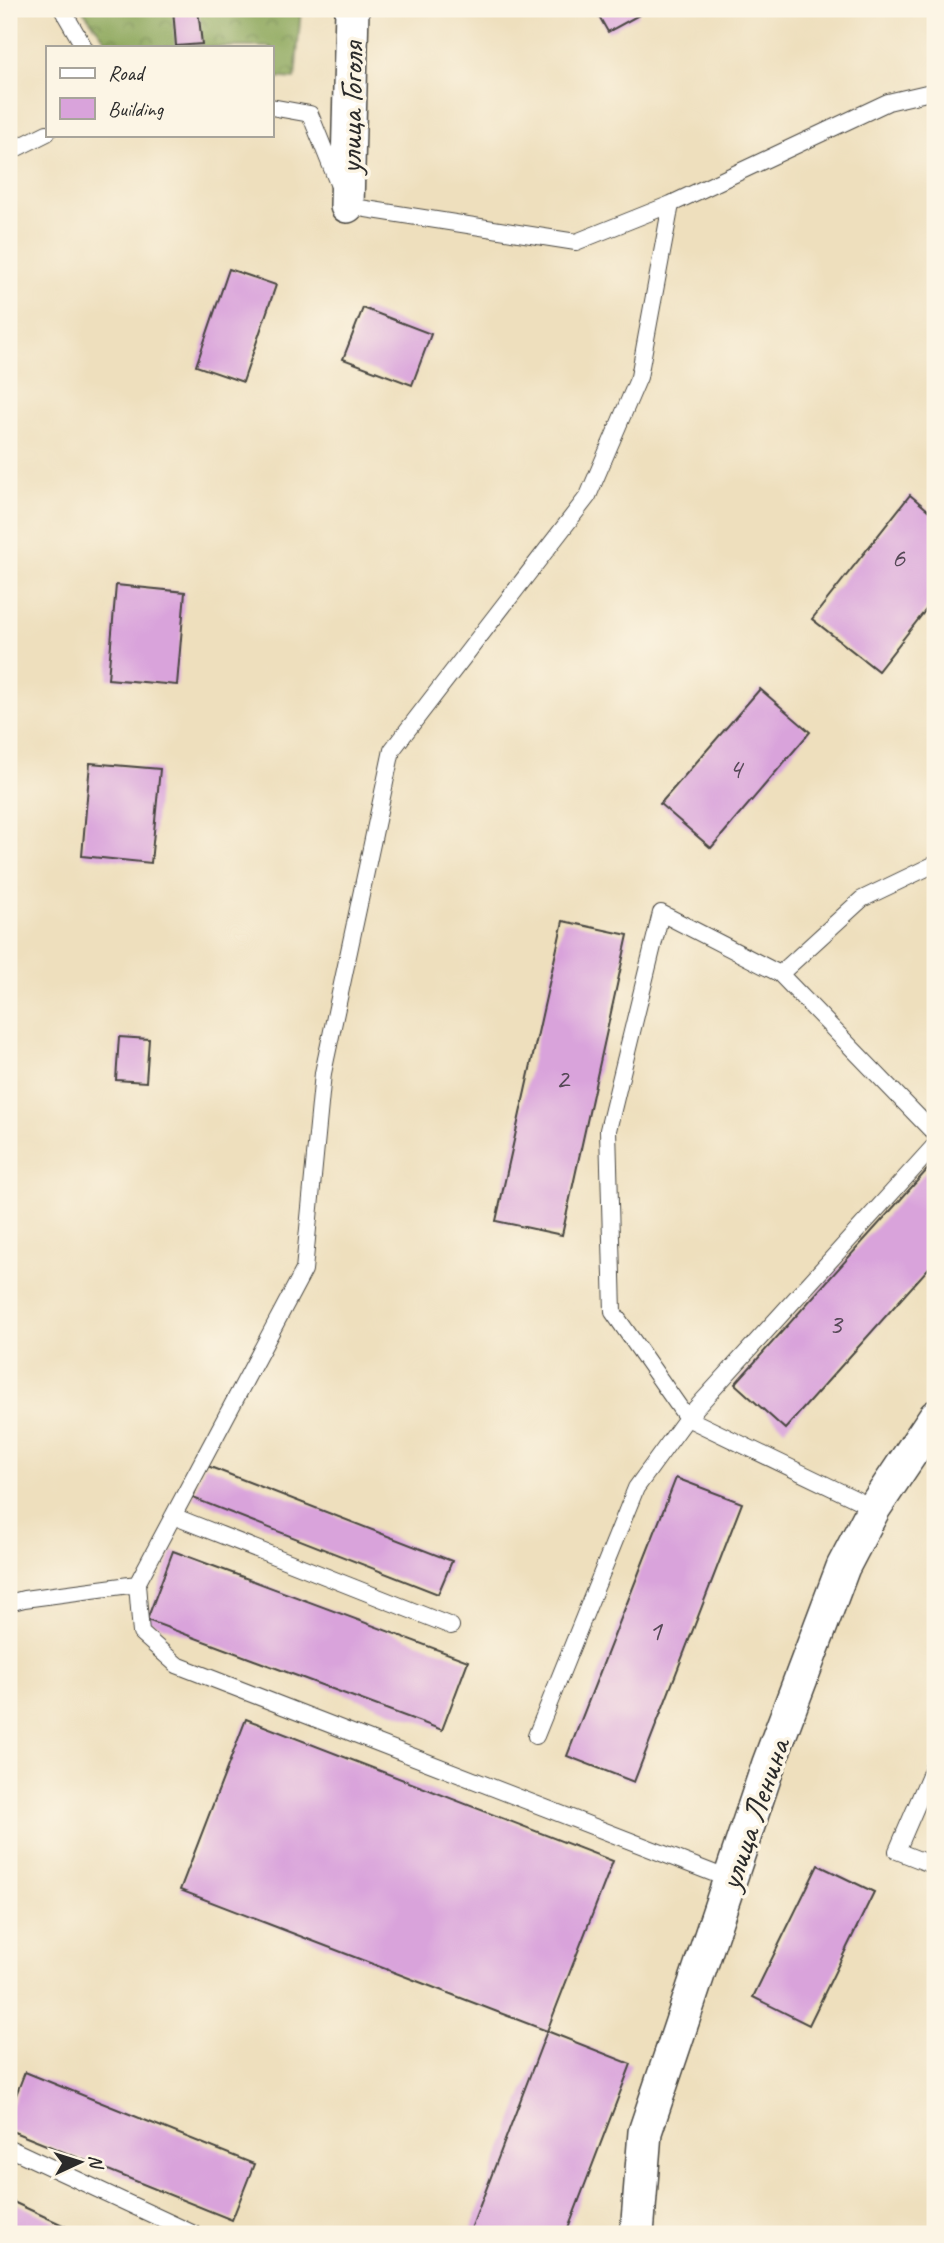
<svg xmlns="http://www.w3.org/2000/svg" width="944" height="2243" font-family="Caveat,sans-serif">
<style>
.forest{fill:url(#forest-crowns);stroke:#5a6841;stroke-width:2}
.building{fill:#d9a3db}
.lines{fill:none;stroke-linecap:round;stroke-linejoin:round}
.service-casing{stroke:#484641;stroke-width:18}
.minor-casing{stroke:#484641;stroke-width:36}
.service{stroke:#fff;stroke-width:16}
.minor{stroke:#fff;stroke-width:33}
.labels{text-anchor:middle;stroke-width:7;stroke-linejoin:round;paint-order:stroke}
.number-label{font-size:30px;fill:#564957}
.street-label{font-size:33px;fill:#2b2b2b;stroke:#fcf5e5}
</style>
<defs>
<pattern id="forest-crowns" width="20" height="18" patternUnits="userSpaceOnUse" patternTransform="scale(1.75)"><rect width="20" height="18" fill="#88a457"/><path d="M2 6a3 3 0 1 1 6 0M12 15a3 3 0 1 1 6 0" fill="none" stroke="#6f8648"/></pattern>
</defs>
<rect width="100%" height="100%" fill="#fcf5e5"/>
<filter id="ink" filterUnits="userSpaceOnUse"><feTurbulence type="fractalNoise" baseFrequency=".0143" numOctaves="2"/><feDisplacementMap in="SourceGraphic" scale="14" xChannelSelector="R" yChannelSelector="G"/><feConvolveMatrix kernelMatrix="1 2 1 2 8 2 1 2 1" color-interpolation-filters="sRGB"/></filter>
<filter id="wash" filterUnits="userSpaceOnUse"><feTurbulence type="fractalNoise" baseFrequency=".00686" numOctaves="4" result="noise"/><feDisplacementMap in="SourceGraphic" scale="28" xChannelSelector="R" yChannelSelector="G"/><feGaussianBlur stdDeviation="1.57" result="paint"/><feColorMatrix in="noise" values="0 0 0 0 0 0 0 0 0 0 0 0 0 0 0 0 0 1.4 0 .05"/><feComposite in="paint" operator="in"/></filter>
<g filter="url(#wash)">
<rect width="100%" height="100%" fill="#eedfbd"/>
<path class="forest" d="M 82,9 L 301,9 L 295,79 L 271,77 L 271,47 L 111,47 Z"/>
<g id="blocks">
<path class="building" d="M 173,9 L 198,9 L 202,44 L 176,46 Z
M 595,9 L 636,9 L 639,15 L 608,32 Z
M 229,269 L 276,285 L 243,382 L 196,366 Z
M 363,308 L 431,334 L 412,385 L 343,359 Z
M 910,495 L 935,516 L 935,598 L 878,671 L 812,619 Z
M 116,585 L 185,592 L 177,685 L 108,679 Z
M 760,689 L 810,732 L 711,848 L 660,804 Z
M 90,763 L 160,769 L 151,863 L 82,856 Z
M 563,921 L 628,935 L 562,1235 L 496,1221 Z
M 119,1037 L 149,1039 L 146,1082 L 116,1080 Z
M 935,1161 L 935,1261 L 785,1429 L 735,1384 Z
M 205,1465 L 452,1561 L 438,1594 L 193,1498 Z
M 676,1478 L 742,1503 L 634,1782 L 567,1756 Z
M 173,1551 L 468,1661 L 442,1730 L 147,1620 Z
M 246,1719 L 613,1861 L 547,2031 L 180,1890 Z
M 818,1865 L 874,1892 L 809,2025 L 753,1997 Z
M 547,2031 L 631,2064 L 566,2234 L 469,2234 Z
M 25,2072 L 254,2164 L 232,2220 L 9,2130 L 9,2113 Z
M 9,2200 L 82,2234 L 9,2234 Z"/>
</g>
</g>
<g filter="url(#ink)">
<use href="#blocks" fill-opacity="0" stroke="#484641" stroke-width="2"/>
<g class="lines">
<g class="service-casing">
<path id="service" d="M 62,9 L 84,47
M 271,107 L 310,114 L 347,206 L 576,242 L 671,204 L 888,102 L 935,91
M 9,152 L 47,133
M 671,204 L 639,377 L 588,496 L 392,750 L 323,1073 L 304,1270 L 137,1584 L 141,1633 L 177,1665 L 731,1880
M 780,974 L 935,1134
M 874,1508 L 687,1418 L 613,1312 L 608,1130 L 661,913 L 780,974 L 862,899 L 935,864
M 173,1516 L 451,1626
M 9,1603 L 24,1599 L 137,1584
M 536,1736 L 636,1488 L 687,1418 L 935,1145
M 935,1763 L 897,1851 L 935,1866
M 9,2148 L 194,2234"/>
</g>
<g class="minor-casing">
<path id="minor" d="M 347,206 L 352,9
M 637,2234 L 645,2132 L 769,1763 L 843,1567 L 874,1508 L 935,1417"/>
</g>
<use href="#service" class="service"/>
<use href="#minor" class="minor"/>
</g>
</g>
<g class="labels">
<g class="number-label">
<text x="898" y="567">6</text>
<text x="735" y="778">4</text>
<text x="562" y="1088">2</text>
<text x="835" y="1333">3</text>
<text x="655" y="1640">1</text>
</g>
<g class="street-label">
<text transform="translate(350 108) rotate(-89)" y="12">улица Гоголя</text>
<text transform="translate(753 1814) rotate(-71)" y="12">улица Ленина</text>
</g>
</g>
<rect width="944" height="2243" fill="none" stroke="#fcf5e5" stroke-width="35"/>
<rect x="46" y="46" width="228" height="91" fill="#fcf5e5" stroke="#a8a49b" stroke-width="2"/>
<rect x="60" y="68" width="35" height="10" fill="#ffffff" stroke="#a8a49b" stroke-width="2"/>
<text x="108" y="80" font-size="21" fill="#2b2b2b">Road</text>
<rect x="60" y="98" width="35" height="21" fill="#d9a3db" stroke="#a8a49b" stroke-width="2"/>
<text x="108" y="116" font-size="21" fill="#2b2b2b">Building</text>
<g transform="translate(80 2162) rotate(86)" stroke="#fcf5e5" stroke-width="5" paint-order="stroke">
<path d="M0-5L12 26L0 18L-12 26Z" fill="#2b2b2b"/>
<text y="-10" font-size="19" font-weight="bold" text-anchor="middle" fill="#2b2b2b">N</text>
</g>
</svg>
